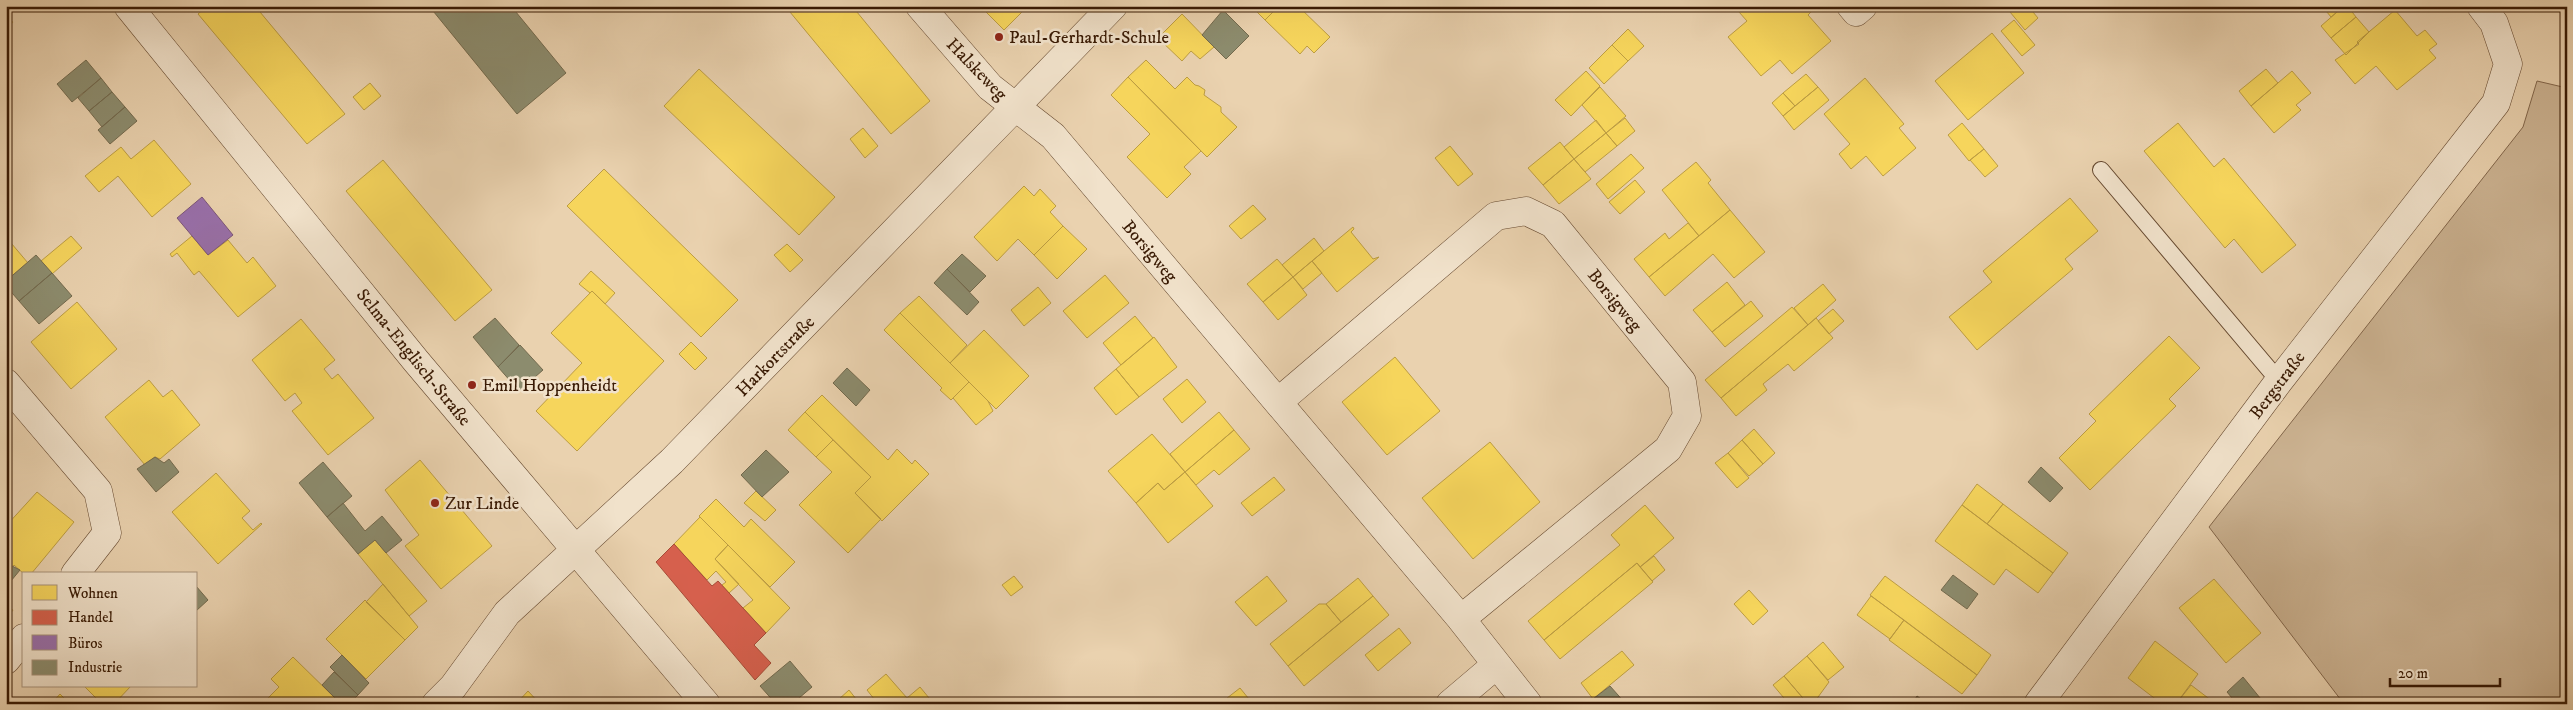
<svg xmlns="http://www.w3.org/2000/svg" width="2573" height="710" font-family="'IM FELL DW Pica',serif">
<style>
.green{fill:#ccb392;stroke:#82664b}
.homes{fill:#f6d55c;stroke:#bd9d42}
.shops{fill:#d6604d;stroke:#a74b37}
.offices{fill:#9970ab;stroke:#7c5679}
.industry{fill:#8c8c6e;stroke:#736a4e}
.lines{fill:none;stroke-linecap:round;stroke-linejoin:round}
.lane-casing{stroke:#65482f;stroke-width:18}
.street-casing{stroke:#65482f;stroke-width:29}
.lane{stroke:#f1e2cb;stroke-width:16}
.street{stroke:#f1e2cb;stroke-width:28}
.poi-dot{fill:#8f2418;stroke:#f1e2cb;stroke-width:2}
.labels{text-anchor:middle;stroke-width:5;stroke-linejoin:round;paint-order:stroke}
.poi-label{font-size:18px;fill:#391a04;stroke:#f1e2cb;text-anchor:start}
.street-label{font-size:18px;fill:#391a04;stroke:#f1e2cb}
</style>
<rect width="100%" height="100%" fill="#ead2af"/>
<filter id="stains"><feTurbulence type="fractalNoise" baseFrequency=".004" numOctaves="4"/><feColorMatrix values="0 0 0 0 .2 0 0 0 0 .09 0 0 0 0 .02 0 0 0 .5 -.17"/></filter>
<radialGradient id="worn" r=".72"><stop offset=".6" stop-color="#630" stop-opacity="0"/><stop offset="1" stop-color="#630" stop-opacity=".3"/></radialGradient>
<path class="green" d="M 2537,81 L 2567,88 L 2567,704 L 2344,704 L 2209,527 L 2523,127 Z"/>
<path class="homes" d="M 207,6 L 255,6 L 345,114 L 307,144 L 198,14 Z
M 785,6 L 852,6 L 930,101 L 891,134 Z
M 980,6 L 1028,6 L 1004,30 Z
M 1251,6 L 1279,6 L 1265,20 Z
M 1279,6 L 1298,6 L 1330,37 L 1314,53 L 1307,46 L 1300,54 L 1265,20 Z
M 1745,6 L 1805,6 L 1811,12 L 1808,15 L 1831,41 L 1792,74 L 1780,60 L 1761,76 L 1728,37 L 1747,21 L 1739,12 Z
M 2005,6 L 2028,6 L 2038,18 L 2025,30 Z
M 2322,6 L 2344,6 L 2331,17 Z
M 2344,6 L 2350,6 L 2349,8 L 2356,17 L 2331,38 L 2321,26 Z
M 2395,10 L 2417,36 L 2425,30 L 2437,44 L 2429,50 L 2436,58 L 2397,90 L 2376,66 L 2355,84 L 2335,60 L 2359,44 L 2357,42 Z
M 1182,14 L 1214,47 L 1200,59 L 1191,51 L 1182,61 L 1158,38 Z
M 6,17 L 13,22 L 6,30 Z
M 2356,17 L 2369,32 L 2346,55 L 2331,38 Z
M 2014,20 L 2035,45 L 2022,56 L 2001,31 Z
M 1628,29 L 1644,46 L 1628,61 L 1612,45 Z
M 1992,33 L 2024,73 L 1968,120 L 1935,81 Z
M 1612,45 L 1628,61 L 1604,84 L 1589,68 Z
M 1146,60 L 1175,89 L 1187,77 L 1195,85 L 1199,86 L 1205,90 L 1204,95 L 1221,107 L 1221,112 L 1237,127 L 1207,157 L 1128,77 Z
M 699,69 L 835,197 L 799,235 L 664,106 Z
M 2266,69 L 2278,83 L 2251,106 L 2239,91 Z
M 1586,71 L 1600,86 L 1571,116 L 1555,100 Z
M 2292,71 L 2311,93 L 2296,105 L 2301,110 L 2274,133 L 2251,106 Z
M 1806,74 L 1818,87 L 1795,106 L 1783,93 Z
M 1128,77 L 1201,151 L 1184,167 L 1191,174 L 1167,198 L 1127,157 L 1150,134 L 1111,95 Z
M 1865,78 L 1904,124 L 1899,128 L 1916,148 L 1883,176 L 1866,156 L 1851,169 L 1839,154 L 1850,144 L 1824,114 Z
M 370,83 L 381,96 L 364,110 L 353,97 Z
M 1600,87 L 1626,116 L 1606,133 L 1582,105 Z
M 1818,87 L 1829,100 L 1794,130 L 1783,116 Z
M 1783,93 L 1795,106 L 1783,116 L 1772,103 Z
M 1625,118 L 1635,131 L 1617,146 L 1606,133 Z
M 1596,120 L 1606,133 L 1574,159 L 1564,147 Z
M 1962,123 L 1984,149 L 1969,161 L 1948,135 Z
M 2178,123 L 2214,167 L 2224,158 L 2296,245 L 2262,273 L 2234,239 L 2225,248 L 2144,151 Z
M 863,128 L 878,146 L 865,158 L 850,139 Z
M 1606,133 L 1617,146 L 1585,172 L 1574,159 Z
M 154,140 L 191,184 L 152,217 L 118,176 L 99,192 L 85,176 L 121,147 L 131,159 Z
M 1560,142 L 1574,159 L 1543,185 L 1528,168 Z
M 1450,146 L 1473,174 L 1458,186 L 1435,158 Z
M 1984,149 L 1998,166 L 1985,177 L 1970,160 Z
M 1631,154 L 1644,168 L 1608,199 L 1596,184 Z
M 1574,159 L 1591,179 L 1559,204 L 1543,185 Z
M 383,160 L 492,290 L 455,321 L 346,191 Z
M 1696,162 L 1711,180 L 1708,183 L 1730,210 L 1699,236 L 1662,190 Z
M 604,169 L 738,300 L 701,337 L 567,206 Z
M 1635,180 L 1645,192 L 1620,214 L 1609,202 Z
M 1024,186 L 1034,196 L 1040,189 L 1056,206 L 1050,212 L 1063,226 L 1034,255 L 1018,239 L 997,261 L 974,237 Z
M 2070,198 L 2098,231 L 2065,259 L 2073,269 L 1977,350 L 1949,317 L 1992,282 L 1983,271 Z
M 1253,205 L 1266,219 L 1241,239 L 1229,226 Z
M 1730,210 L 1765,252 L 1734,278 L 1713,254 L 1665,296 L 1649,277 Z
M 1688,223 L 1699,236 L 1649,277 L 1634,259 L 1665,233 L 1669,239 Z
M 1063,226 L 1087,249 L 1057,279 L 1034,255 Z
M 1353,227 L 1354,229 L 1351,232 L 1373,259 L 1379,257 L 1337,292 L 1312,261 Z
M 71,236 L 82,248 L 52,274 L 41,261 Z
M 192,236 L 208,255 L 228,240 L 247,263 L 253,257 L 276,286 L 238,317 L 199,271 L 194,275 L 177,253 L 172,257 L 170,254 Z
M 6,237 L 28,263 L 6,281 Z
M 1314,238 L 1324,251 L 1293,277 L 1282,265 Z
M 787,244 L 803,260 L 790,272 L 774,255 Z
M 1277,259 L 1293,277 L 1263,302 L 1247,284 Z
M 1312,261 L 1322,273 L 1303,289 L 1293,277 Z
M 591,271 L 615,293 L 605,304 L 592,291 L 590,293 L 579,284 Z
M 1105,275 L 1129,303 L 1087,338 L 1063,311 Z
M 1293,277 L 1307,295 L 1278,320 L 1263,302 Z
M 1727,282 L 1745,305 L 1712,332 L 1693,310 Z
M 1823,284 L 1836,300 L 1808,325 L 1794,308 Z
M 1038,287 L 1051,303 L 1024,326 L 1011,310 Z
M 592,291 L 664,361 L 577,451 L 536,411 L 582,363 L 551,333 Z
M 919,296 L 967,345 L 950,363 L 900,313 Z
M 1751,301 L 1763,316 L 1725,347 L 1712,332 Z
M 77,302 L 117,349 L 71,389 L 31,342 Z
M 1792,307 L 1808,325 L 1721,398 L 1705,380 Z
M 1833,309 L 1844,321 L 1829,334 L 1818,321 Z
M 900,313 L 969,382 L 951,400 L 940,390 L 942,388 L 884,330 Z
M 1135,316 L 1153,338 L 1121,365 L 1103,343 Z
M 1816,318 L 1833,338 L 1794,371 L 1788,364 L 1763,384 L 1767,390 L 1736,416 L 1721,398 Z
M 301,319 L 335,360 L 324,369 L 332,379 L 338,374 L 374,418 L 328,455 L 292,411 L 302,403 L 295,393 L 285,401 L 252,360 Z
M 984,330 L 1029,376 L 996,409 L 950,363 Z
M 2169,336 L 2200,368 L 2169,399 L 2176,406 L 2090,490 L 2059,458 L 2096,421 L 2089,414 Z
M 1154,337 L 1177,367 L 1139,397 L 1116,369 Z
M 691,342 L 707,358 L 695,370 L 679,354 Z
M 1395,357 L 1440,411 L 1387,455 L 1342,402 Z
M 1116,369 L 1139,397 L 1116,415 L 1094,388 Z
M 1187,379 L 1206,402 L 1182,423 L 1163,399 Z
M 149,380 L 163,397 L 172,390 L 200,425 L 160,459 L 155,457 L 145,465 L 105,417 Z
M 969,382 L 988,401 L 993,411 L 976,425 L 953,398 Z
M 822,395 L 888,460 L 897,449 L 912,464 L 915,460 L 929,474 L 882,521 L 855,493 L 871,477 L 805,412 Z
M 805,412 L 833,440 L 816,457 L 788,430 Z
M 1219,412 L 1234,430 L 1185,472 L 1170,454 Z
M 1754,429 L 1775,453 L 1763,464 L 1742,440 Z
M 1234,430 L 1250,449 L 1219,475 L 1214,470 L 1196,485 L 1185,472 Z
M 1152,434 L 1185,472 L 1164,490 L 1158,483 L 1136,503 L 1108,471 Z
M 833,440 L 871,477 L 855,493 L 881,519 L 848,553 L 799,505 L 832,472 L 816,457 Z
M 1742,440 L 1763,464 L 1749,476 L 1728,453 Z
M 1490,442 L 1540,502 L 1473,559 L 1422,498 Z
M 1728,453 L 1749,478 L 1737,488 L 1715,463 Z
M 420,460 L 492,546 L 441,589 L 405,546 L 419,535 L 385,490 Z
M 1185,472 L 1213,506 L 1168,543 L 1136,503 L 1158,483 L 1164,490 Z
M 216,473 L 250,511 L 242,518 L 253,530 L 261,523 L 262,524 L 218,564 L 172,512 Z
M 1274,477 L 1285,490 L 1252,516 L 1241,503 Z
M 1977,484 L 2003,504 L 1987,524 L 1962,505 Z
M 756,491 L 776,510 L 765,521 L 744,503 Z
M 37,492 L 74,522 L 31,574 L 24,574 L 14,565 L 12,568 L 6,563 L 6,526 Z
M 716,499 L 744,527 L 751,519 L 795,562 L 770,587 L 699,516 Z
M 2003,504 L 2068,553 L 2053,573 L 1987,524 Z
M 1645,505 L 1674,538 L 1640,567 L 1637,563 L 1544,640 L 1528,621 L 1620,545 L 1611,535 Z
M 1962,505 L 2053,573 L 2038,593 L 2006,569 L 1994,585 L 1935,541 Z
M 700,517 L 728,545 L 715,559 L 739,584 L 729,593 L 722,585 L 726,582 L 716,571 L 707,580 L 674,544 Z
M 375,540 L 427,601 L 409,616 L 358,554 Z
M 728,545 L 790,608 L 766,633 L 743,608 L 753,600 L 715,559 Z
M 1654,556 L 1665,570 L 1652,581 L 1640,567 Z
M 1637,563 L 1653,582 L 1560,659 L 1544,640 Z
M 1014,576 L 1023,587 L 1011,596 L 1002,585 Z
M 1267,576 L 1287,601 L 1256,626 L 1235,602 Z
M 1885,576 L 1991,655 L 1977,675 L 1870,595 Z
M 1358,578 L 1373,596 L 1341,622 L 1326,604 Z
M 2214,579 L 2261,633 L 2226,663 L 2179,608 Z
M 383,584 L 418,627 L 405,640 L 366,602 Z
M 1749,590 L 1768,611 L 1753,625 L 1734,604 Z
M 1373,596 L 1389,615 L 1304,686 L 1288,666 Z
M 1871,596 L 1904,620 L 1890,639 L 1857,615 Z
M 365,600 L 405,640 L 366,679 L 326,639 Z
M 1319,604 L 1326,604 L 1341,622 L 1288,666 L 1270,644 Z
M 6,605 L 13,610 L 6,620 Z
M 1904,620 L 1977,675 L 1962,694 L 1889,640 Z
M 1399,628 L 1411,643 L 1378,671 L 1365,655 Z
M 2155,641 L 2198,674 L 2176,704 L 2162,704 L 2128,678 Z
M 1823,642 L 1844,667 L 1828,680 L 1807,656 Z
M 1622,651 L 1634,665 L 1593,699 L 1581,683 Z
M 1807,656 L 1829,682 L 1813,704 L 1808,704 L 1784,676 Z
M 293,657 L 339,702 L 337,704 L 264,702 L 279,687 L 271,679 Z
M 886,674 L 907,698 L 900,704 L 878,704 L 867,690 Z
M 1784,676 L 1808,704 L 1789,704 L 1773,685 Z
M 2191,685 L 2216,704 L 2176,704 Z
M 84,686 L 131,686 L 114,704 L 102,704 Z
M 920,687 L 934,704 L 900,704 L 907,698 Z
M 1240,688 L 1253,704 L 1224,704 L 1222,702 Z
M 849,690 L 860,704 L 832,704 L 838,700 Z
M 528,691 L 540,704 L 516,704 Z
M 60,694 L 70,704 L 51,704 Z"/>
<path class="shops" d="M 674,544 L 712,586 L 718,581 L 766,633 L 754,645 L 771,663 L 755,680 L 656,562 Z"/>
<path class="offices" d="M 202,197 L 233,235 L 208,255 L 177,218 Z"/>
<path class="industry" d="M 429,6 L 511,6 L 566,73 L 517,114 Z
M 1223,10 L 1249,36 L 1226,59 L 1202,35 Z
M 86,60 L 101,78 L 72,102 L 57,84 Z
M 101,78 L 112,92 L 89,111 L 78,98 Z
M 112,92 L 125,107 L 102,127 L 89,111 Z
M 125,107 L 137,121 L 110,144 L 98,130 Z
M 962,254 L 986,276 L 970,292 L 947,269 Z
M 36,255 L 52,273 L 19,301 L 6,286 L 6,281 Z
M 947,269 L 979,302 L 967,315 L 934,283 Z
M 52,273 L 72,296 L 39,324 L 19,301 Z
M 495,318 L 519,345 L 498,367 L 473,337 Z
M 520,345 L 543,370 L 519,391 L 498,367 Z
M 847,368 L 870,390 L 856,406 L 833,383 Z
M 766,450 L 789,472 L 762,497 L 741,475 Z
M 155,457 L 164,463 L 169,459 L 179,472 L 156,492 L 137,469 Z
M 323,462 L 352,496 L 327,517 L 299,483 Z
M 2041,467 L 2063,488 L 2050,502 L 2028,482 Z
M 343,503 L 365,531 L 382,516 L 402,540 L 386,553 L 375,540 L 358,554 L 327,517 Z
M 6,563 L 20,570 L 6,587 Z
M 1953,575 L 1978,594 L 1967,609 L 1941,590 Z
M 196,586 L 208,600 L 196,611 Z
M 342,655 L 369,683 L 358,695 L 330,667 Z
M 790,661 L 812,687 L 792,704 L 776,704 L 760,686 Z
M 334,672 L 358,695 L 349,704 L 338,704 L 339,702 L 322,685 Z
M 2243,677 L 2265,704 L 2237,704 L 2227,692 Z
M 1610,686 L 1626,704 L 1587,704 L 1593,699 Z
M 1917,696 L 1928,704 L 1912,704 Z"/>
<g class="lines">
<g class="lane-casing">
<path id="lane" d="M 2101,170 L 2279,381"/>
</g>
<g class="street-casing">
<path id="street" d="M 128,6 L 416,361 L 706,704
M 920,6 L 990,87 L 1053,136 L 1461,619 L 1528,704
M 1851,6 L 1856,12 L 1863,6
M 6,383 L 98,491 L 107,533 L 75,574
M 1278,402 L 1496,216 L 1526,211 L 1553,224 L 1682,382 L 1687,416 L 1668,449 L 1461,619
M 6,660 L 24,638
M 436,704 L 453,687 L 507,613 L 672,461 L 1113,6
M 1450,704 L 1496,665
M 2038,704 L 2279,381 L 2496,103 L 2508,64 L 2494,23 L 2481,6"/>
</g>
<use href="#lane" class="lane"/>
<use href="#street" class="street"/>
</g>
<g class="poi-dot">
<circle cx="999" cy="37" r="5"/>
<circle cx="472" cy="385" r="5"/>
<circle cx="435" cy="503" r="5"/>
</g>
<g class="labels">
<g class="poi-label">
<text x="1009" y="43">Paul-Gerhardt-Schule</text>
<text x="482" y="391">Emil Hoppenheidt</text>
<text x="445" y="509">Zur Linde</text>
</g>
<g class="street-label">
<text transform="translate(977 69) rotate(46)" y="6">Halskeweg</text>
<text transform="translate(1150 251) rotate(50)" y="6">Borsigweg</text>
<text transform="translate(1615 300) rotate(51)" y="6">Borsigweg</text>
<text transform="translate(775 356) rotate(-46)" y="6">Harkortstraße</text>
<text transform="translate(414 357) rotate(51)" y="6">Selma-Englisch-Straße</text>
<text transform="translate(2277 385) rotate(-53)" y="6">Bergstraße</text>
</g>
</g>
<rect width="2573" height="710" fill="none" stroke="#ead2af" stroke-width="25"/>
<rect x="8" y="8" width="2558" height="695" fill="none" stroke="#391a04" stroke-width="2.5"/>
<rect x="12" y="12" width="2548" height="685" fill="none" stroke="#391a04"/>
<rect x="22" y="572" width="175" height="115" fill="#f1e2cb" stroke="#a7927b"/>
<rect x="32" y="585" width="25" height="15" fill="#f6d55c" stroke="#a7927b"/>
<text x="68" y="598" font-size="15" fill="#391a04">Wohnen</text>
<rect x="32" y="610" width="25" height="15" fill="#d6604d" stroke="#a7927b"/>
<text x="68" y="622" font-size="15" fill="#391a04">Handel</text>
<rect x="32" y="635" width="25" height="15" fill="#9970ab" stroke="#a7927b"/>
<text x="68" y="648" font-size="15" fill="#391a04">Büros</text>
<rect x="32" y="660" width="25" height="15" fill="#8c8c6e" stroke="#a7927b"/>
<text x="68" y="672" font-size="15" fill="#391a04">Industrie</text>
<path d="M2390 678v8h110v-8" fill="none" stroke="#391a04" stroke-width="2.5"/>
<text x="2398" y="678" font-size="15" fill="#391a04" stroke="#f1e2cb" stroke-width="4" paint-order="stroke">20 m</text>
<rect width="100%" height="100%" filter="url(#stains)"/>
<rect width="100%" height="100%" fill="url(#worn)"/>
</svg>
